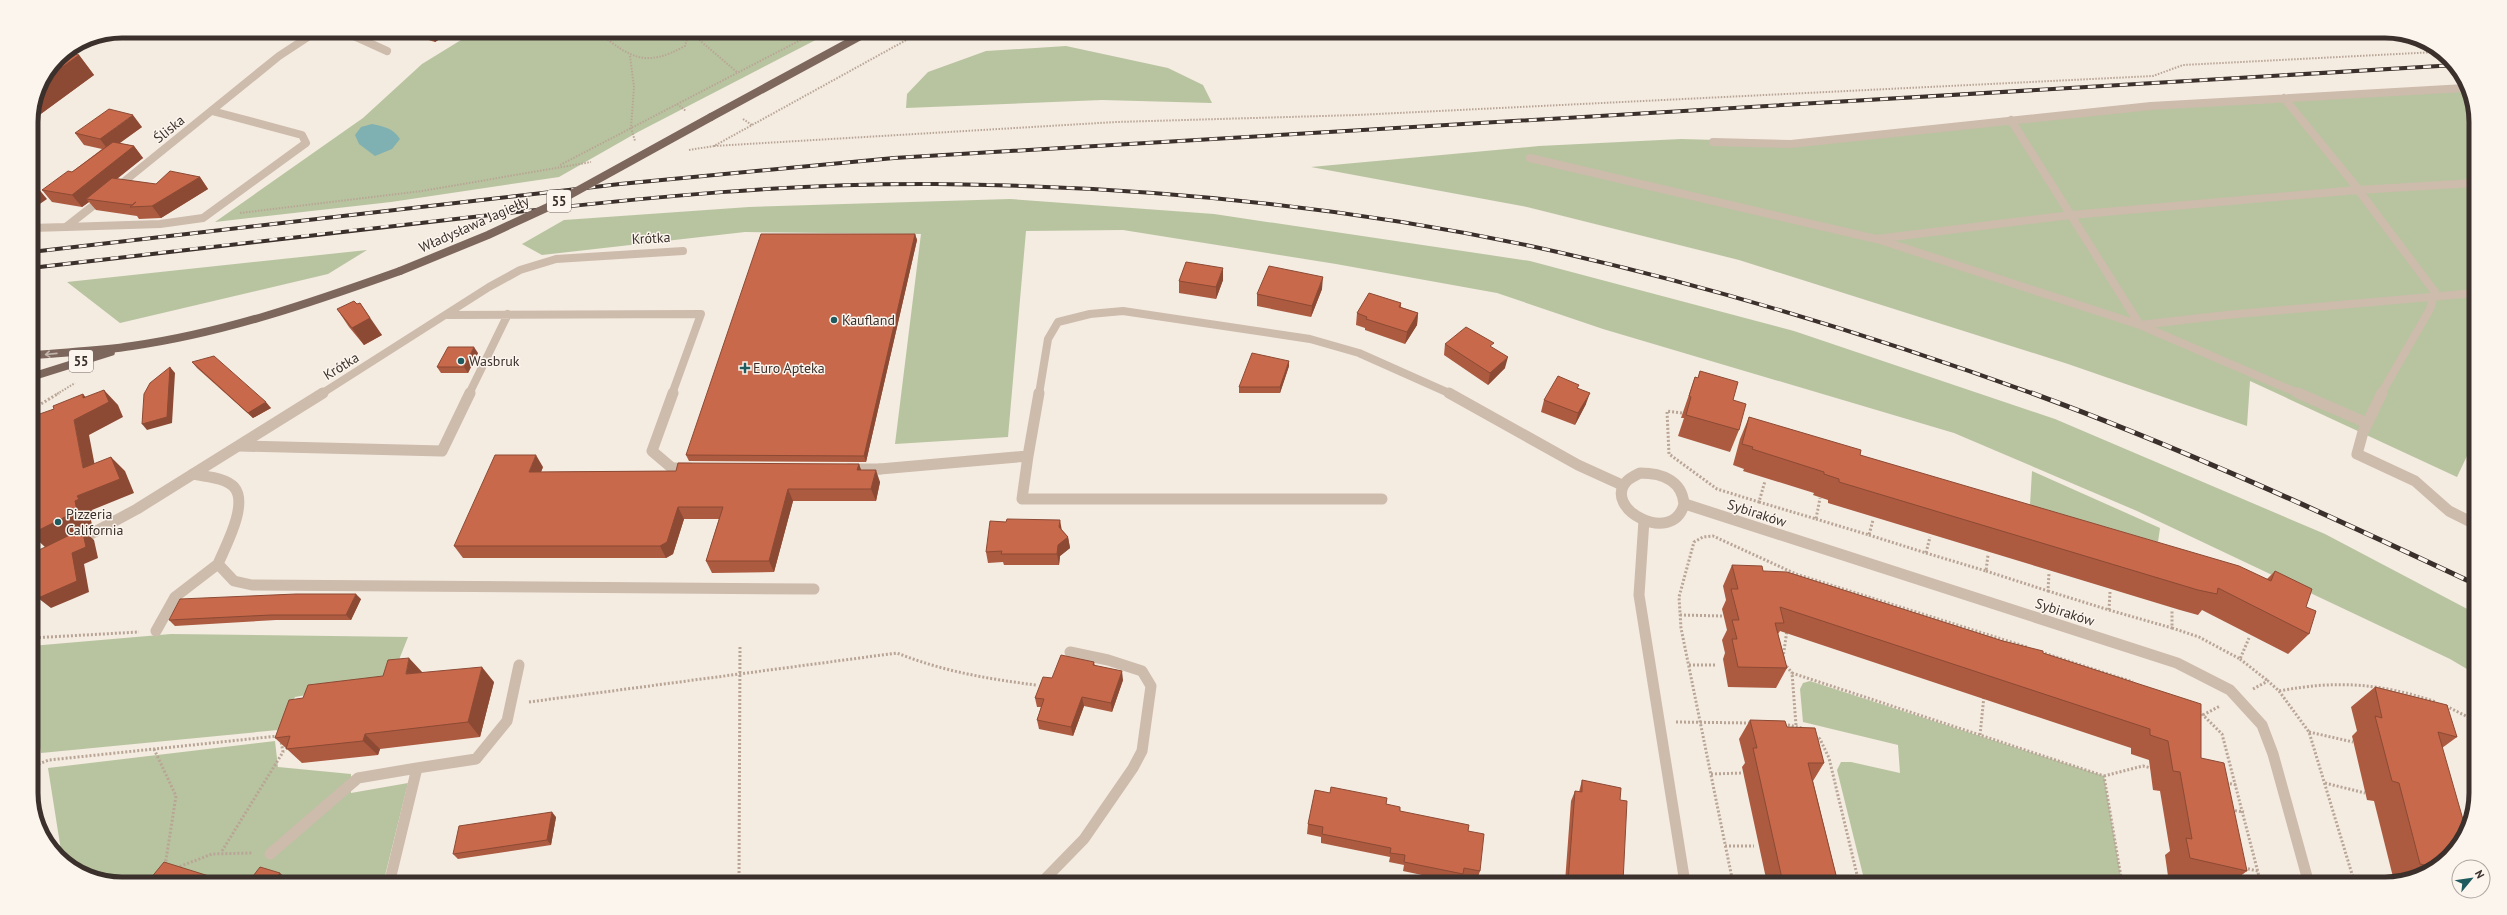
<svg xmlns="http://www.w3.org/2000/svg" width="2507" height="915" font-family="'PT Sans',sans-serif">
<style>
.green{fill:#b8c4a0}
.water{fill:#7fb0b2}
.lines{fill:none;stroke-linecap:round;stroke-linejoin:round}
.path-far1{stroke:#b9a596;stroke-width:2;stroke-dasharray:1.5 1.5;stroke-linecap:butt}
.path{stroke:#b9a596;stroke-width:3;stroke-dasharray:2 2;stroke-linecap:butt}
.lane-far1{stroke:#cdbbac;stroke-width:8}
.lane{stroke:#cdbbac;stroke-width:11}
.street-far1{stroke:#cdbbac;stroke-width:8}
.street{stroke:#cdbbac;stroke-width:11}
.primary{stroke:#7d675c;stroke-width:8}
.rail-far1-casing{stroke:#3b302b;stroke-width:4}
.rail-casing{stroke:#3b302b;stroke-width:5}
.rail-far1{stroke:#fbf5ee;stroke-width:2.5;stroke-dasharray:8;stroke-linecap:butt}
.rail{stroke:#fbf5ee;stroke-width:3.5;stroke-dasharray:10;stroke-linecap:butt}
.primary-bridge{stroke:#7d675c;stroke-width:8}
.wall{fill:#ac5a40}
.shaded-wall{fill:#8c4a34}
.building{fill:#c8694b;stroke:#8c4a34}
.oneway{stroke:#c2b5ac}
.poi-dot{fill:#1f5a5e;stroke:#fbf5ee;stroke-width:1.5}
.labels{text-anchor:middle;stroke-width:3;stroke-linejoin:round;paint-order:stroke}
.shield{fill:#fbf5ee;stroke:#756b66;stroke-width:1}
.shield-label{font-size:13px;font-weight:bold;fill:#3b302b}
.street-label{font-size:14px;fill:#3b302b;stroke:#fbf5ee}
.poi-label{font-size:14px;fill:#3b302b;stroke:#fbf5ee;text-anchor:start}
.rim{fill:none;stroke:#3b302b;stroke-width:5}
</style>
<rect width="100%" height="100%" fill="#f4ebe1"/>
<path class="green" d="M 474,32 L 831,32 L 638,132 L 559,177 L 391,202 L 215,222 L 363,118 L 422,64 Z
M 1066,46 L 1168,68 L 1203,85 L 1212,103 L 1102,100 L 906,108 L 907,94 L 928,72 L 986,51 Z
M 2464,85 L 2476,116 L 2474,441 L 2457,477 L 2250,381 L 2247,426 L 2068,364 L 1739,260 L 1527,207 L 1311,167 L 1539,146 L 1681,139 L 1790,142 L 2148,103 Z
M 1010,199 L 1214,214 L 1530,261 L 1794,331 L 2055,419 L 2325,534 L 2473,612 L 2472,672 L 2450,659 L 2137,511 L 1954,433 L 1603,329 L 1497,293 L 1336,264 L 1123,230 L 1026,231 L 1008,437 L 895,444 L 921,234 L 745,232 L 542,255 L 522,244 L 564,220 L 749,207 Z
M 367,250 L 328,274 L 120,323 L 67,282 Z
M 2032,471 L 2160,528 L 2158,542 L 2030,505 Z
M 171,634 L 408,637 L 391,680 L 295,697 L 278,730 L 41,753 L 31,699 L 31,646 Z
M 1810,681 L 2104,776 L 2122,883 L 1865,883 L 1837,770 L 1841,762 L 1851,762 L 1900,773 L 1898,745 L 1803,722 L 1800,689 L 1803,683 Z
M 275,741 L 278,767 L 351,774 L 351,793 L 408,783 L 384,880 L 93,879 L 62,857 L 48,768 Z"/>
<path class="water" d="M 372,124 C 385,127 393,128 400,139 L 392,149 L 375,156 L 359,144 L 355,135 L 361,127 Z"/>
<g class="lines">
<path class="path-far1" d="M 598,32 C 631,58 645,68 685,46 L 689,32
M 690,32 L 738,73
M 630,56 L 634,87 L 631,128 L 635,141
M 677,104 L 686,111
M 743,119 L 752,125
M 714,146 L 1116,122 L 1357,115 L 2153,76 L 2183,65 L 2436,52
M 689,150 L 714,146 L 919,33
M 560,165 L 816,32
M 240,213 L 422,191 L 591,162
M 57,394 L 75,383"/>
<path class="path" d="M 31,410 L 59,393
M 1682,413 L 1667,411 L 1669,454 L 1717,489 L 1759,502 L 1765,481
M 1759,502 L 1816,519 L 1820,498
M 1816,519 L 1869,535 L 1873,520
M 1869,535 L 1926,553 L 1930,537
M 1926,553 L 1986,571 L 1988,555
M 1986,571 L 2048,591 L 2049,573
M 2048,591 L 2109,610 L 2110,592
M 2109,610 L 2172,628 L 2172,611
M 1680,615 L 1723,616
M 2172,628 L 2199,637 L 2240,659 L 2249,638
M 31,638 L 139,632
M 2041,652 L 2133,682
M 1783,658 L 1787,630
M 2240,659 L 2268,681
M 1784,663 L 1792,673
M 1689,665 L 1717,665
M 2253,689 L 2268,681 L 2279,691 C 2337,680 2380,683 2436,702
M 2279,691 L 2309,732 L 2355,884
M 529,702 L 897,653 C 942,671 988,679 1036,685
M 2446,706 L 2472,719
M 2199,711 L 2222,734 L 2261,884
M 2203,715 L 2220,706
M 1676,722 L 1751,723
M 1784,724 L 1802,728
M 1796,725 L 1792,673 L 2104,776 L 2122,883
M 2309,732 L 2353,742
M 1980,735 L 1984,696
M 1815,736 L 1820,739 L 1829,758 L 1859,883
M 154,749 L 176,796 L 165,866
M 31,767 L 49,760 L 278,736
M 1711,774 L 1743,773
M 2104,776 L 2143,766 L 2151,768
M 2226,783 L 2237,785
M 2325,783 L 2365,793
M 2231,810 L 2244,812
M 1725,846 L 1754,846
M 222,851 L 283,752 L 281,741
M 176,868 L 212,854 L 252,853
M 2244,868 L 2258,871
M 2121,880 L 2140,883
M 739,881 L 740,646
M 1733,883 L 1681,628 L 1679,597 L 1694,542 L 1703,537 L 1713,536 L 1796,574 L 2027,647"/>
<path class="lane-far1" d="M 2284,98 L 2350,179 L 2435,292 L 2430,309 L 2381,394
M 1713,142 L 1791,144 L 2151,106 L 2465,88
M 1530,158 L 1876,239 L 2071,215 L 2358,190 L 2475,183
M 66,227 L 160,224 L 203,218 L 306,143 L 302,135 L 212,111
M 1880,240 L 2140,325 L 2011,120
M 448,315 L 701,314 L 672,394
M 469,394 L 508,314
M 2300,394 L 2140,325 L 2226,315 L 2475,293"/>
<path class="lane" d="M 673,393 L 652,451 L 672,468 L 690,468
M 2298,393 L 2367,423
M 2382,393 L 2363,432 L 2357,454 L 2415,481 L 2449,511 L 2473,523
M 240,446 L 442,451 L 470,393
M 848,469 L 880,469
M 193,474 C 205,477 225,477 234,487 C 249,504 225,547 218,564 L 234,581 L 252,585 L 814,589
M 156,631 L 175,597 L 218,564
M 270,854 L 358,778 L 417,768
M 390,880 L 417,768 L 476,759 L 507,721 L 519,665
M 1043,881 L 1084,839 L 1133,768 L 1142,751 L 1151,686 L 1142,671 L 1108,660 L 1070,652"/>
<path class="street-far1" d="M 343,31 L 387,51
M 116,188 L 279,56 L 317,31
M 31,228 L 66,227 L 103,198
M 321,394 L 489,287 L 520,270 L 556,259 L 683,251
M 1039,394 L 1048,339 L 1058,322 L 1090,314 L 1123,311 L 1310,339 L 1359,353 L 1451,394"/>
<path class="street" d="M 1449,393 L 1578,465 L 1622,485
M 1028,456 L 1039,393
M 880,469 L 1028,456 L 1022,499 L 1382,499
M 1640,473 C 1661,473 1682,480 1684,504 C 1673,547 1601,508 1627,481 C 1630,478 1636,475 1640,473 Z
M 1685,504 L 2177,663 L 2230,690 L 2262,725 L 2273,754 L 2309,884
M 1644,520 L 1639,595 L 1685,883
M 78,541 L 137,509 L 323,393"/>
<path class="primary" d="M 711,117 L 866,33
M 31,347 L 35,355 L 31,372
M 35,355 C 67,352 100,351 132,346 C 224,333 313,302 400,271
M 31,377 L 111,352"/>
<g class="rail-far1-casing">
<path id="rail-far1" d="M 31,252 L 620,184 L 894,158 L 2456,65
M 31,268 C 190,249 349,230 508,213 C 650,197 793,183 936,184 C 1135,186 1340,205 1535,247 C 1705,284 1871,335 2034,394"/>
</g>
<g class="rail-casing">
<path id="rail" d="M 2032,393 C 2182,448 2328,515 2473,583"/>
</g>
<use href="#rail-far1" class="rail-far1"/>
<use href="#rail" class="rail"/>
<path class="primary-bridge" d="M 400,271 L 488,235 L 546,208 L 711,117"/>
</g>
<path class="wall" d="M 403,32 L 451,32 L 435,42 Z
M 79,55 L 94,75 L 38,116 L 32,115 L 40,82 Z
M 142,127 L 119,143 L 134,146 L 143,158 L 117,179 L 156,184 L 200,177 L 208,189 L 161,218 L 139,219 L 137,216 L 96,210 L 89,202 L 82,207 L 52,202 L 42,190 L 72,172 L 102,149 L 84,145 L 75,133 Z
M 915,234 L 917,240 L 866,462 L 689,461 L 686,455 Z
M 1223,280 L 1216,299 L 1179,293 L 1179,281 Z
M 1322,289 L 1311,317 L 1257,306 L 1257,294 Z
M 1401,303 L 1401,307 L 1418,313 L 1417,325 L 1405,344 L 1365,330 L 1365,328 L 1356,325 L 1357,313 Z
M 337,309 L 382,335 L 364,345 L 349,327 Z
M 1445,344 L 1493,348 L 1505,368 L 1488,385 L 1444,355 Z
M 478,353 L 468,373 L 441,373 L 437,367 Z
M 1289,361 L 1289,366 L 1280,393 L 1239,393 L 1239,387 Z
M 192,362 L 271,408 L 253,418 L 197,368 Z
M 1700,371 L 1733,400 L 1739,430 L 1730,452 L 1678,436 L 1684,418 L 1681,418 L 1695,377 L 1698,378 Z
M 1578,388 L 1586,404 L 1575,425 L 1541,412 L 1544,400 Z
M 1749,417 L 1860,455 L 2267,579 L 2275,571 L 2306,607 L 2309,634 L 2288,654 L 2202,610 L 2198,615 L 2180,610 L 1828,503 L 1828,500 L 1813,495 L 1814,493 L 1743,471 L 1744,469 L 1733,465 L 1740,439 Z
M 859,464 L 861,470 L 880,482 L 876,501 L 793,501 L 774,572 L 712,573 L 706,561 L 719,519 L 684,519 L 673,554 L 666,558 L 463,558 L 454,546 L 543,467 L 541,472 L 676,471 Z
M 1062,530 L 1068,537 L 1070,548 L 1060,556 L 1059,565 L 1004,565 L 1003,562 L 988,563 L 986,552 Z
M 1732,565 L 1763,571 L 2043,653 L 2201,758 L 2247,871 L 2230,884 L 2205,884 L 2168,876 L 2165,855 L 2170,851 L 2160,791 L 2153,790 L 2149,760 L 2131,754 L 2131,748 L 1780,631 L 1778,634 L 1787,668 L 1776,688 L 1728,687 L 1723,659 L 1725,653 L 1722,640 L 1727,630 L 1722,609 L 1726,600 L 1723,586 Z
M 361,599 L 351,620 L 276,620 L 175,626 L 169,620 Z
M 1094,662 L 1095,666 L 1123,680 L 1112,712 L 1084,706 L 1073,736 L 1039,729 L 1037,720 L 1041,707 L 1037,707 L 1035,698 L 1052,678 Z
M 422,673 L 494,682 L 480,737 L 380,749 L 378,755 L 302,763 L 275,738 Z
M 2375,687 L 2457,737 L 2442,748 L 2440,865 L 2394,881 L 2374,801 L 2367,800 L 2352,736 L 2357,731 L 2351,707 Z
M 1750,720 L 1787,727 L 1824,763 L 1813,781 L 1838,883 L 1767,883 L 1742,767 L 1745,763 L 1739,739 Z
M 1582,780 L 1620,800 L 1623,882 L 1565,882 L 1571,801 L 1575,791 L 1579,792 Z
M 1386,804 L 1400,811 L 1468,831 L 1480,871 L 1477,880 L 1462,877 L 1461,882 L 1455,882 L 1403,871 L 1404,865 L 1389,862 L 1390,857 L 1321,843 L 1321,837 L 1307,834 L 1308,824 Z
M 556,817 L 551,845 L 458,859 L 453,854 Z"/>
<path class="shaded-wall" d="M 433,32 L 451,32 L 435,42 L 431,33 Z
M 79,55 L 94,75 L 38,116 L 33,110 L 40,83 Z
M 133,115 L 142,127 L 109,151 L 100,139 Z
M 134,146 L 143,158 L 91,199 L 86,199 L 89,202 L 82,207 L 72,195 Z
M 200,177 L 208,189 L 161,218 L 152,206 Z
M 37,187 L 47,199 L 31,210 L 31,191 Z
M 915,234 L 917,240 L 866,462 L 864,456 Z
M 1223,268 L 1223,280 L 1216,299 L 1216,287 Z
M 1323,277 L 1322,289 L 1311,317 L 1312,306 Z
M 360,303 L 382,335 L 364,345 L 352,328 Z
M 1418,313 L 1417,325 L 1405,344 L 1407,332 Z
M 474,347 L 478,353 L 468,373 L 464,367 Z
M 1508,357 L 1505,368 L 1488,385 L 1490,373 Z
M 1289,361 L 1289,366 L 1280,393 L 1280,387 Z
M 170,367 L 175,373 L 172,423 L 147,430 L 142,424 Z
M 104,390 L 118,405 L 123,417 L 89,435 L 98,482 L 83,468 L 74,420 L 83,398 L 83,394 L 96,409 Z
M 1590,393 L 1586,404 L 1575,425 L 1578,413 Z
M 266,402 L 271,408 L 253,418 L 248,413 Z
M 536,455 L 543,467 L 536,484 L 529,472 Z
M 111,457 L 125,471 L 134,493 L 92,510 L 93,514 L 90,515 L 92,525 L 83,530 L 94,540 L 98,558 L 84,564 L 89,592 L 51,608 L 38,598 L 46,548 L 31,534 L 77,496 Z
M 859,464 L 863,476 L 857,470 Z
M 876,470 L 880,482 L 876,501 L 871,489 Z
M 788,489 L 793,501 L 774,572 L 769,561 Z
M 678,507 L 684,519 L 673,554 L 666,558 L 660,546 Z
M 1060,520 L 1062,531 L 1059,527 Z
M 1068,537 L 1070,548 L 1060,556 L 1059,565 L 1057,554 L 1058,545 Z
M 356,594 L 361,599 L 351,620 L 346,615 Z
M 409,658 L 423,673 L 406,674 Z
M 482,667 L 494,682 L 480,737 L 468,722 Z
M 1122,671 L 1123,680 L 1112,712 L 1111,703 Z
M 1082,697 L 1084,706 L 1073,736 L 1071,727 Z
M 365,734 L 380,749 L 378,755 L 363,741 Z
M 552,812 L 556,817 L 551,845 L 547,840 Z
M 280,873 L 286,878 L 285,880 L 275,880 Z"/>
<path class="building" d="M 425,32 L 433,32 L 431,33 Z
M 66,52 L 79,55 L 40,83 L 58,57 Z
M 109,109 L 133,115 L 100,139 L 75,133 Z
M 113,142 L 134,146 L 72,195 L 42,190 L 68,171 L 72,172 Z
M 170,171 L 200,177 L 152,206 L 130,207 L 136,202 L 132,205 L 86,199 L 112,178 L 156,184 Z
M 31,185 L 37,187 L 31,191 Z
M 761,234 L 915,234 L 864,456 L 686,455 Z
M 1186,262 L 1223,268 L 1216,287 L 1179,281 Z
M 1269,266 L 1323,277 L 1312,306 L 1257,294 Z
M 1369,293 L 1401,303 L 1399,307 L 1418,313 L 1407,332 L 1366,319 L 1367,317 L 1357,313 Z
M 354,301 L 357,304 L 360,303 L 370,318 L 352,328 L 337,309 Z
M 1466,327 L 1494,343 L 1490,346 L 1508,357 L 1490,373 L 1445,344 Z
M 448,347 L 474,347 L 464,367 L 437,367 Z
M 1252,353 L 1289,361 L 1280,387 L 1239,387 Z
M 214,356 L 266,402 L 248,413 L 192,362 Z
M 170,367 L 167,417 L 142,424 L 144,394 L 150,383 Z
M 1700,371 L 1738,382 L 1733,400 L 1746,404 L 1739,430 L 1686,415 L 1691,397 L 1689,396 L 1695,377 L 1698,378 Z
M 1558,376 L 1579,385 L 1577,388 L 1590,393 L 1578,413 L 1544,400 Z
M 104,390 L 109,402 L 74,420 L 83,468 L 111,457 L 120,479 L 77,496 L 79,499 L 75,501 L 77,511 L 31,534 L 31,417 L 54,409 L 53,406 L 83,394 L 83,398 Z
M 1749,417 L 1861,450 L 1860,455 L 2239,566 L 2271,581 L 2275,571 L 2312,589 L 2306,607 L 2316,611 L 2309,634 L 2218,588 L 2217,594 L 2198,590 L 1839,482 L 1839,479 L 1824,474 L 1824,472 L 1752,449 L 1753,447 L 1742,444 Z
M 495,455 L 536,455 L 529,472 L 676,471 L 678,463 L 859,464 L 857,470 L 876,470 L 871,489 L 788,489 L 769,561 L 706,561 L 723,507 L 678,507 L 667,542 L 660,546 L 454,546 Z
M 1007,519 L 1060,520 L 1059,527 L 1068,537 L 1058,545 L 1057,554 L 1001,554 L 1002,551 L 986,552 L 990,521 L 1006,522 Z
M 82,529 L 86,547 L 72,553 L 77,581 L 38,598 L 32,562 L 38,559 L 37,551 Z
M 1732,565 L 1762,566 L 1763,571 L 1787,572 L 2003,641 L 2043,651 L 2043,653 L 2201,704 L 2201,758 L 2224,763 L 2247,871 L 2190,858 L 2186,838 L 2192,839 L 2180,772 L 2173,771 L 2168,741 L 2150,735 L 2150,729 L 1780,607 L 1784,623 L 1775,623 L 1787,668 L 1738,667 L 1732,639 L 1737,639 L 1732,620 L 1739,620 L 1731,589 L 1738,589 Z
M 296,594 L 356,594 L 346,615 L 271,615 L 169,620 L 180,599 Z
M 1061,655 L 1094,662 L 1093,665 L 1122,671 L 1111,703 L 1082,697 L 1071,727 L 1037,720 L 1044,699 L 1035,698 L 1043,677 L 1052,678 Z
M 409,658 L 406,674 L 482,667 L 468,722 L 365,734 L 363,741 L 286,749 L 290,736 L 275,738 L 289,700 L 303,698 L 308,685 L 383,676 L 388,660 Z
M 2375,687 L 2447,705 L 2457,737 L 2438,732 L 2466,830 L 2440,865 L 2435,867 L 2420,864 L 2399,783 L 2392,781 L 2375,716 L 2382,718 Z
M 1750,720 L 1785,721 L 1787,727 L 1815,728 L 1824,763 L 1808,763 L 1838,883 L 1783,883 L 1753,748 L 1757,748 Z
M 1582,780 L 1621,788 L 1620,800 L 1627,801 L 1623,882 L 1568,882 L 1575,791 L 1582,792 Z
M 1331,787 L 1387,798 L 1386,804 L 1400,807 L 1400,811 L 1469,825 L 1468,831 L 1484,834 L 1480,871 L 1464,868 L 1463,874 L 1404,862 L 1405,855 L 1390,853 L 1391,848 L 1322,834 L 1323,827 L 1308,824 L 1315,790 L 1330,793 Z
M 552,812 L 547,840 L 453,854 L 459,826 Z
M 164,862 L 212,877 L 210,879 L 150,879 Z
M 260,867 L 280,873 L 275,880 L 250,880 Z"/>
<defs><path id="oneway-shaft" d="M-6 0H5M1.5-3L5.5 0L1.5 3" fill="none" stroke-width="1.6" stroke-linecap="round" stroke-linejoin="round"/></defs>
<use class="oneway" href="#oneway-shaft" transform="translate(51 354) rotate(174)"/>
<g class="poi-dot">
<circle cx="834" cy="320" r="4"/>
<circle cx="461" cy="361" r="4"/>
<path d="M743 362h4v4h4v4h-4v4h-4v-4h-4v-4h4z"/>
<circle cx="58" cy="522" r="4"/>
</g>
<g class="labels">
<g class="shield">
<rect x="547" y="190" width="24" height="22" rx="3"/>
<rect x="69" y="350" width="24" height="22" rx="3"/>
</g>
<g class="shield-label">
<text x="559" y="206">55</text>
<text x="81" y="366">55</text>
</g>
<g class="street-label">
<text transform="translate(169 129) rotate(-39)" y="5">Śliska</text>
<text transform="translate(474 224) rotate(-24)" y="5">Władysława Jagiełły</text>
<text transform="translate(651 238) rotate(-3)" y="5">Krótka</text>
<text transform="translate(341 366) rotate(-32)" y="5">Krótka</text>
<text transform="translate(1757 513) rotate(18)" y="5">Sybiraków</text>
<text transform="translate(2065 612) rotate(18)" y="5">Sybiraków</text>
</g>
<g class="poi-label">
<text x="842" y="325">Kaufland</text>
<text x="469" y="366">Wasbruk</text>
<text x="753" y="373">Euro Apteka</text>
<text x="66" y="519">Pizzeria<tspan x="66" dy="16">California</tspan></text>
</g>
</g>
<path d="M0 0H2507V915H0ZM122 38H2385A84 84 0 0 1 2469 122V793A84 84 0 0 1 2385 877H122A84 84 0 0 1 38 793V122A84 84 0 0 1 122 38Z" fill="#fbf5ee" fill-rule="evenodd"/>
<path class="rim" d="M122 38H2385A84 84 0 0 1 2469 122V793A84 84 0 0 1 2385 877H122A84 84 0 0 1 38 793V122A84 84 0 0 1 122 38Z"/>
<g transform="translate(2471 879) rotate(61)"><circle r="19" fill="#fbf5ee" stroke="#aea6a0"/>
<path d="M0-3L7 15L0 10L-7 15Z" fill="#1f5a5e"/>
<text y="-6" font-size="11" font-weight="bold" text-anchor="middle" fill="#3b302b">N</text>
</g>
</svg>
